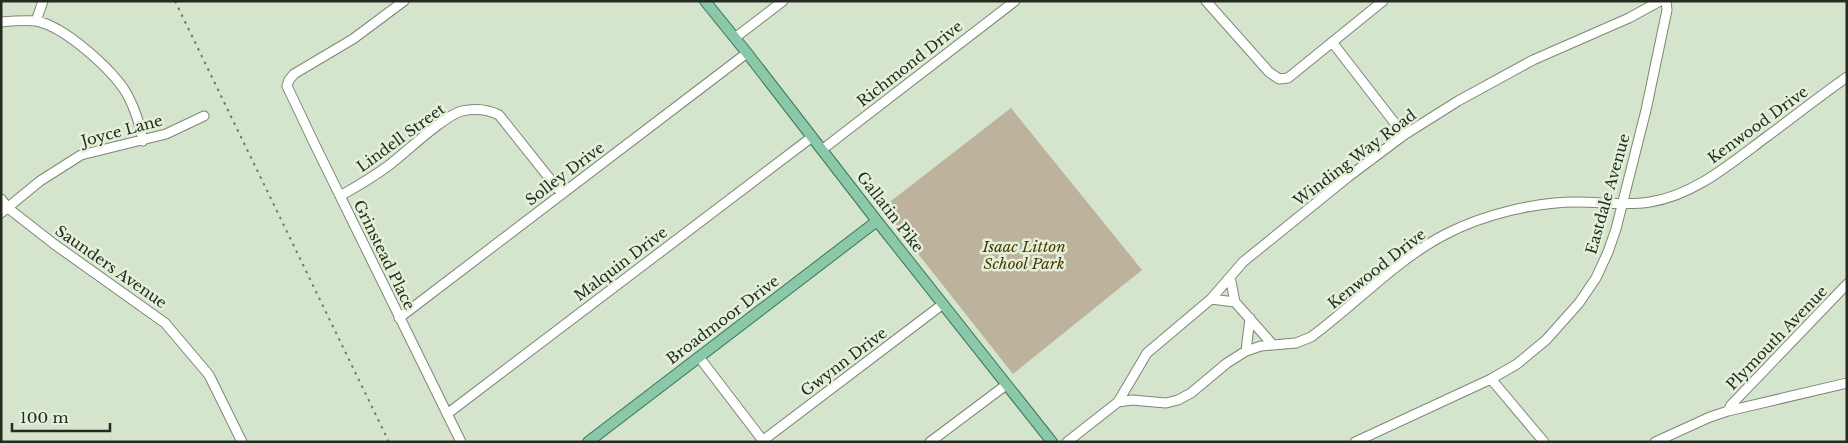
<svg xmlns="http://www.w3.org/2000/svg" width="1848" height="443" font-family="'Libre Baskerville',serif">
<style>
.green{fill:#bdb29c}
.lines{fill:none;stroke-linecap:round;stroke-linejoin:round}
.minor-casing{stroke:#7b8874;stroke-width:11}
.major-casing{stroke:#347954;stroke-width:12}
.minor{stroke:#fff;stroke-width:9}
.major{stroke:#8ac8a9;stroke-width:10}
.rail{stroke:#6f796a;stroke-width:2;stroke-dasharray:2.5 5;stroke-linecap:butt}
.labels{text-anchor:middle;stroke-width:5;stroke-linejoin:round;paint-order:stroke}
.street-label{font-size:15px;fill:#242a21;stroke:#e3f1da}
.park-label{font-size:15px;font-style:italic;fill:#4d3800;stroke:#e3f1da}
</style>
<rect width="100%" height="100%" fill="#d5e4cd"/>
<path class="green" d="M 1011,108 L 1142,270 L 1013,374 L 882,208 Z"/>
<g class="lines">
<g class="minor-casing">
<path id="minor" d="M 404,1 L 353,39 L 294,74 L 289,80 L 287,86 L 314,143 L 461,442
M 1206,1 L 1269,72 L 1279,79 L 1288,78 L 1383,1
M 36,21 L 43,1
M 1,22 C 12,21 25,20 36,21 C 64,26 112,69 127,94 C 135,109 140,124 143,141
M 736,37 L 783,1
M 1332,42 L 1404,135
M 823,149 L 1015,1
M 340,196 C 356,187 373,177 388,166 C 405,153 445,115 462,111 C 476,108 487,109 499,115 L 562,194
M 1,199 L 8,208 L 54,244 L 165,323 L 209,375 L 242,442
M 1,213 L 40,181 L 81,155 L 166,134 L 204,116
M 1230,277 L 1235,302
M 1211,299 L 1235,302 L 1273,345
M 399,318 L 747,53
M 1246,351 L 1250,318
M 699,357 L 764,442
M 1491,379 L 1544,442
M 1118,402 L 1147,353 L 1211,299 L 1243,262 L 1348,177 L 1404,135 L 1458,101 L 1533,60 L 1629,18 L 1660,1
M 1728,411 L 1731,405 L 1847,284
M 447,414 L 812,137
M 761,442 L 943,304
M 930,442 L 1006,385
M 1067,442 L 1118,402 L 1132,400 L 1166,403 L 1178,400 L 1191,393 L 1227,363 L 1246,351 L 1261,346 L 1296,343 L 1311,337 C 1356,304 1397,259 1446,234 C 1485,214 1535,202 1578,202 C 1602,202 1626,206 1650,202 C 1694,195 1730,164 1765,138 C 1792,118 1819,97 1847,77
M 1355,442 L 1491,379 L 1517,364 L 1546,340 L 1579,303 L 1596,278 L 1608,252 L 1616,229 L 1646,110 L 1667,10 L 1666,1
M 1655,442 L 1710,417 L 1728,411 L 1847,383"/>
</g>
<g class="major-casing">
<path id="major" d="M 705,1 L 747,53 L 877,221 L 1052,442
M 588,442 L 877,221"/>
</g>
<use href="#minor" class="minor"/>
<use href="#major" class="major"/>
<path class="rail" d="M 175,1 L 389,442"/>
</g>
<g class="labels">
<g class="street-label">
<text transform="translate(910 64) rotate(-38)" y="5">Richmond Drive</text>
<text transform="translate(1758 125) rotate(-36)" y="5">Kenwood Drive</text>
<text transform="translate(122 131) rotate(-15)" y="5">Joyce Lane</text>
<text transform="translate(401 138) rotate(-36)" y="5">Lindell Street</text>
<text transform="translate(1355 158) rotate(-37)" y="5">Winding Way Road</text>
<text transform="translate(565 174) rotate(-37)" y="5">Solley Drive</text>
<text transform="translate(1608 194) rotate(-74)" y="5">Eastdale Avenue</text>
<text transform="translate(890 212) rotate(52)" y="5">Gallatin Pike</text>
<text transform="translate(384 255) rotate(64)" y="5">Grinstead Place</text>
<text transform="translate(621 264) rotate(-37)" y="5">Malquin Drive</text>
<text transform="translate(111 267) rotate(35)" y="5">Saunders Avenue</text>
<text transform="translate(1377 269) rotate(-38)" y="5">Kenwood Drive</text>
<text transform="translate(723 320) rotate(-37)" y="5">Broadmoor Drive</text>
<text transform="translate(1777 338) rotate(-46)" y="5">Plymouth Avenue</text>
<text transform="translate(844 362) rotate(-37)" y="5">Gwynn Drive</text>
</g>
<g class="park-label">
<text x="1024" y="252">Isaac Litton<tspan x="1024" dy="17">School Park</tspan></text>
</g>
</g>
<rect width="1848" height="443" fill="none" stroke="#242a21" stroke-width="5"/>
<path d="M12 423v8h98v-8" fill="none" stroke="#242a21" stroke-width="2.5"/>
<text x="20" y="423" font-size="15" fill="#242a21" stroke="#e3f1da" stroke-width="4" paint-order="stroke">100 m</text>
</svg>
